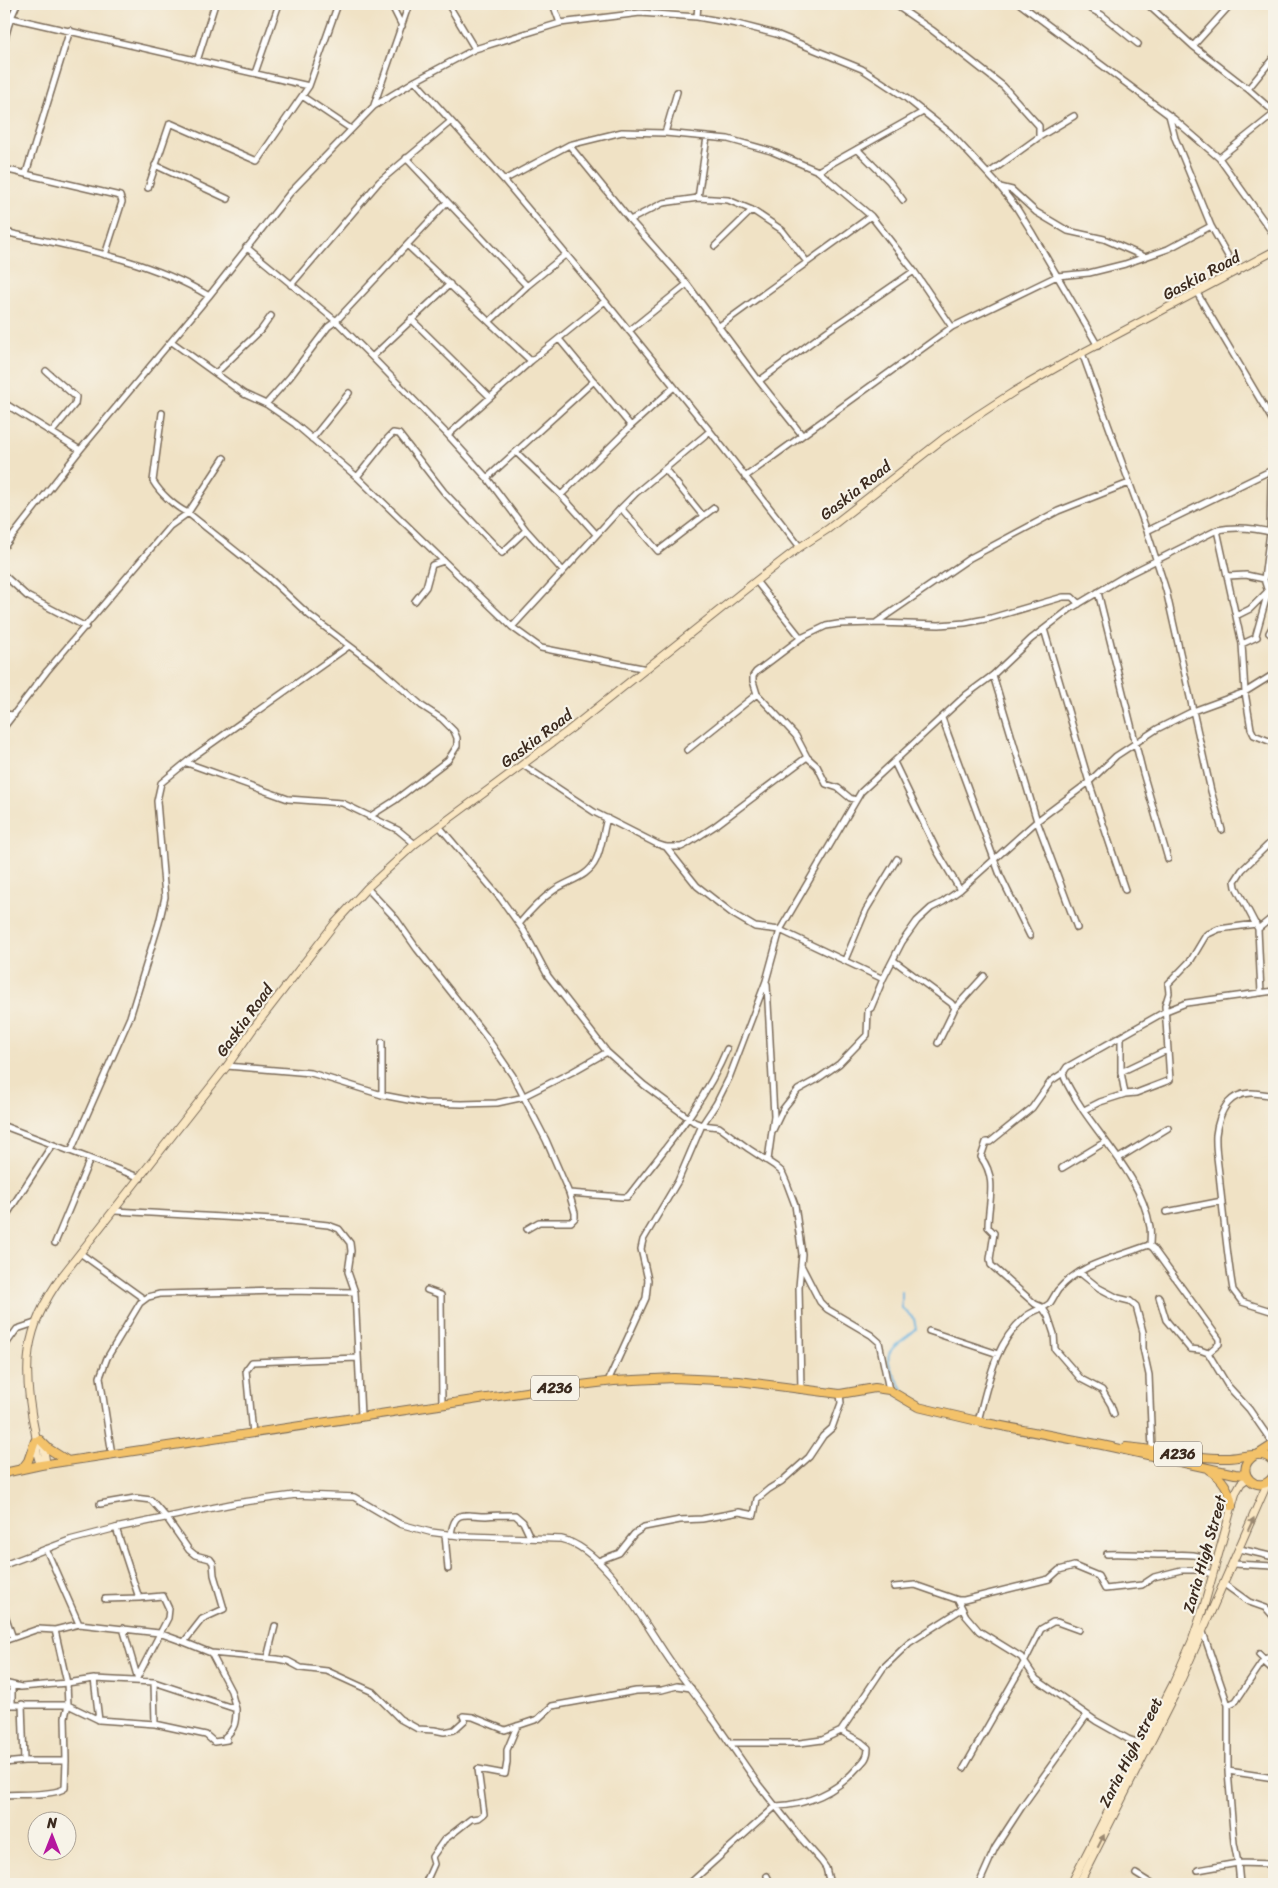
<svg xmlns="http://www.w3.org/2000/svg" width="1278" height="1888" font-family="Sriracha,sans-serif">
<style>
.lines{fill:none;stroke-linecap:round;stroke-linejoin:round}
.stream{stroke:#65b1de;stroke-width:2}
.minor-casing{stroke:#7a6a58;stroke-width:8}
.tertiary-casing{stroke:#7a6a58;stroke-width:8}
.secondary-casing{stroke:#7a6a58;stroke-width:9}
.primary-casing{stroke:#7a6a58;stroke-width:10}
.trunk-casing{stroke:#7a6a58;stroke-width:10}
.minor{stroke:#fff;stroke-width:5}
.tertiary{stroke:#fff;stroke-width:5.5}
.secondary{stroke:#fae7c3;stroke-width:7}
.primary{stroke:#f3c26a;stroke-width:8}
.trunk{stroke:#f3c26a;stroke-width:8}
.oneway{fill:#9a8870}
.labels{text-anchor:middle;stroke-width:4.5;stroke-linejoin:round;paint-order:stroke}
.shield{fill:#f7f3e8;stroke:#73665b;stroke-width:1}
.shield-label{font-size:15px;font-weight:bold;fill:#3b2a1e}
.street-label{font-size:16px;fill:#3b2a1e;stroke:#f7f3e8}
</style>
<rect width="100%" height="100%" fill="#f7f3e8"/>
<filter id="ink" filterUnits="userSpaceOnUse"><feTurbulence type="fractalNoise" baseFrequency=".02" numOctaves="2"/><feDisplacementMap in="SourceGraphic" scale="10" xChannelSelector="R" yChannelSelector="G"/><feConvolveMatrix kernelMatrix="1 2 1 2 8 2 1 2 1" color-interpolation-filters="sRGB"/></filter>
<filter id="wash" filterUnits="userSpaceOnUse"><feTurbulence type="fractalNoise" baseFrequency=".0096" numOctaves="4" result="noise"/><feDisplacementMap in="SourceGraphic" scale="20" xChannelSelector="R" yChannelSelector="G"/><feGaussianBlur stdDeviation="1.12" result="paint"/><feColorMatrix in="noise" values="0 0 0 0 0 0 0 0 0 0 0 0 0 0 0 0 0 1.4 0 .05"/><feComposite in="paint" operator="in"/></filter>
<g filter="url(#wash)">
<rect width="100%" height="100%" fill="#f0e2c5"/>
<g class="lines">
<path class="stream" d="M 902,1292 L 902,1308 L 914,1319 L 916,1329 C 909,1336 898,1342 892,1349 C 881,1361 898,1379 904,1391"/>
</g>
</g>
<g filter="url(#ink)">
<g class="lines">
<g class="minor-casing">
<path id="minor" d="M 391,4 L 402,26
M 448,4 L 475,49
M 553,4 L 560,23
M 894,4 L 932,30 L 1003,86 L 1039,126 L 1039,137
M 1020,4 L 1174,119 L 1219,158 L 1274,235
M 1082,4 L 1102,15 L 1138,44
M 1147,4 L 1193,46 L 1248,89 L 1274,112
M 697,17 L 698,4
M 12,18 L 309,86 L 338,4
M 4,45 C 6,30 11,17 17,4
M 1193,46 L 1231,4
M 197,61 L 215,4
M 255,73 L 279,4
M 415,81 L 504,180 L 605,301 L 710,431 L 800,547
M 309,86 L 302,96 L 351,129
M 1248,89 L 1274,57
M 374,105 L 409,4
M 665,133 L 677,92
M 569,145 L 630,220 L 687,284 L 759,381 L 802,435
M 857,149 L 889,181 L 903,200
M 406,158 L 527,286
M 1219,158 L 1274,114
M 155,165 L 228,199
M 4,169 L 120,196 L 122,202 L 105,255
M 818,171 L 923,112
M 26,173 L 70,30
M 989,173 L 1039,137 L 1074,116
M 504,180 L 569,145 L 622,132 L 665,133 L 728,139 L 771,151 L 818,171 L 871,216 L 914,271 L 952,327
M 1000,187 L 1012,190 L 1036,212 L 1068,231 L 1104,239 L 1145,257
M 148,188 L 170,123 L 257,161 L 302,96
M 698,198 L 707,137
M 630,220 L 663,203 L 698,198 L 728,200 L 752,210 L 782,230 L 807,262
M 1211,226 L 1237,272
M 4,232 C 73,247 148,259 209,296
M 407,245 L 531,361
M 715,246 L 752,210
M 246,247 L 336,321 L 372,357 L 448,435 L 487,478 L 526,530 L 563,571
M 291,285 L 379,182 L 450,122
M 1197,293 L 1274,423
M 411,319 L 490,397
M 490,321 L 527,286 L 565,255
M 718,327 L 871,216
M 629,331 L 687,284
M 559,339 L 631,426
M 172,342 L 244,394 L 266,404 L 295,424 L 357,477 L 512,627 L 541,648 L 647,669
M 1082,353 L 1147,531 L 1166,590 L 1211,791 L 1222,830
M 372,357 L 450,284
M 46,371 L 76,397 L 75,404 L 52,432
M 216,373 L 261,330 L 271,316
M 759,381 L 827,331 L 914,271
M 4,403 L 80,450
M 266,404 L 290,377 L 328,327 L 336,321 L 447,202
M 162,413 L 153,481 C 160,493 175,507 188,513 L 267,576 L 309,615 L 380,669 L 422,706 L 442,719 L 454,731 L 457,738 L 457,746 L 448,760 L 394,801 L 369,817
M 448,435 L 531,361 L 605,301
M 312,439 L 349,393
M 516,452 L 561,495 L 596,534
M 665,469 L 703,516
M 357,477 L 388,438 L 393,433 L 399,434 L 444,492 L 502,553 L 526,530
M 745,477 L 952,327 L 1057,276 L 1089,273 L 1125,264 L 1168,249 L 1211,226 L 1175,138 L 1169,115
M 487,478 L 594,381
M 561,495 L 631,426 L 674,387
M 621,508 L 658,551 L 714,508
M 1217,530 L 1242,644 L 1245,692 L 1251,729 L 1254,735 L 1274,743
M 1147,531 L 1274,469
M 4,547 L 80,450 L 209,296 L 290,193 L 374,106 L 415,81 L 475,49 L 560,23 L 640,13 L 697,17 L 737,24 L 776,34 L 862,69 L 906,98 L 950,133 L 1000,187 L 1016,207 L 1031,231 L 1098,346
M 4,575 L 27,596 L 86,627
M 1228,576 L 1246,575 L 1264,579
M 756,581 L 801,638
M 1098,592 L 1143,773 L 1168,859
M 415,601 L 426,587 L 432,565 L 444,561
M 1236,616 L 1250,609 L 1274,585
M 877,622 L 970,558 L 1058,511 L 1129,483
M 1274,624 L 1269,633 L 1274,637
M 512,627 L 621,508 L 636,493 L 710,431
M 1044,629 L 1089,782 L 1125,890
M 1242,644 L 1257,637 L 1256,635 L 1268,592 L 1264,579 L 1270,532 L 1271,479
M 993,675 L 1037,821 L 1077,928
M 4,714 L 14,715
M 942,718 L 1000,875 L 1030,936
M 4,727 L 47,671 L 170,526 L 188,513 L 224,458
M 687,750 L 757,694
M 894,762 L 937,851 L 960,890
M 187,763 L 288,799 L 342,803 L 398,830 L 415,844
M 523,765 L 594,812 L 657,844 L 666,847 L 681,847 L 687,844 L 715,826 L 807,757
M 856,800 L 850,798 L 838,788 L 826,784 L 817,766 L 807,757 L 796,736 L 757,694 L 753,681 L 753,676 L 756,672 L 801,638 L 826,626 L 838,624 L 877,623 L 939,625 L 965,623 L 991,618 L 1063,597 L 1072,597 L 1079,604
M 439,826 L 501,899 L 524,931 L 548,976 L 607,1052 L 644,1085 L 694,1122 L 702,1125 L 719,1127 L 749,1149 L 775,1166 L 782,1172 L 786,1181 L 795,1205 L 802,1254 L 799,1287 L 801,1390
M 666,847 L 697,886 L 733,914 L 755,927 L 780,930 L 883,979 L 902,942 L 917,921 L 931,908 L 943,902 L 960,890 L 1037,821 L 1089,782 L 1116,756 L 1157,729 L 1193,711 L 1245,692 L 1274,674
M 367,888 L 396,919 L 417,949 L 485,1035 L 513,1076 L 546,1140 L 569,1193 L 575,1213 L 575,1218 L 571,1222 L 539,1222 L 527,1229
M 519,924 C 529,912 540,900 553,891 C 568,880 588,878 596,860 C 602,847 603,832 607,818
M 1258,929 L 1274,916
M 845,960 L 866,910 L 897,859
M 893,960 L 951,1003 L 955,1008 L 938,1043
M 767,984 L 774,1116 L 768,1160
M 1261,993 L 1258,929 L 1236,887 L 1235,881 L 1242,870 L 1274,839
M 955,1008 L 984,976
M 1121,1037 L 1121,1072 L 1125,1094
M 227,1066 L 311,1073 L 382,1095 L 424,1103 L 462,1104 L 497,1103 L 520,1098 L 572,1072 L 607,1052
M 1121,1072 L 1167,1050
M 1063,1073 C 1066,1086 1076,1098 1083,1110 C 1108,1147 1142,1181 1150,1227 C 1151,1233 1150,1240 1150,1246
M 382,1095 L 382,1042
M 1274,1096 C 1258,1093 1240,1089 1228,1103 C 1221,1111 1217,1125 1216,1135 C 1215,1151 1219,1168 1220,1184 C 1224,1220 1227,1255 1233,1290 L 1242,1302 L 1274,1312
M 1084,1110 L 1100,1102 L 1125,1094 L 1136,1093 L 1170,1080 L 1165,1006 L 1169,993 L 1168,984 L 1191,960 L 1206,935 L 1219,929 L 1256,924
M 4,1126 L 141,1178
M 773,1130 L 783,1109 L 798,1090 L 816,1080 L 839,1064 L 867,1035 L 868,1010 L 871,1008 L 883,979
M 71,1151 L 130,1017 L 159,923 L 165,897 L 157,801 L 161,783 L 194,756 L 349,646
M 1119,1158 L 1168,1128
M 1062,1168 L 1105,1142
M 569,1193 L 622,1197 L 627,1197 L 630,1194 C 666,1147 704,1104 727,1049
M 115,1211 L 291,1221 L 328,1225 L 339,1229 L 350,1243 L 351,1251 L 348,1272 L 355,1292 L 361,1416
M 1166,1212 L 1222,1201
M 4,1219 L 52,1145
M 55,1243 L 90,1159
M 80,1253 L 144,1299
M 801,1265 L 820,1302 L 827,1309 L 871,1335 L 879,1342 L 889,1390
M 1079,1272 L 1099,1288 L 1118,1298 L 1130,1301 L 1136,1306 L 1143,1332 L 1143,1348 L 1149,1375 L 1152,1450
M 427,1290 L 441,1295 L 441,1299 L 442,1405
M 1159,1297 L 1166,1320 L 1190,1349 L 1200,1350 L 1208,1353 L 1228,1386 L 1249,1409 L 1274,1445
M 929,1331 L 998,1354
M 4,1347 L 17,1329 L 35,1323
M 608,1381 L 646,1298 L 648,1280 L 641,1249 L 643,1240 L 678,1181 L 702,1125 L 716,1104 L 729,1078 L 766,981 L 780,930 L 861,792 L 966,695 L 993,675 L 1031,639 L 1070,609 L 1125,576 L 1217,530 C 1237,526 1255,528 1274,533
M 1114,1414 L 1111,1405 L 1102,1390 L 1081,1379 L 1055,1349 L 1054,1334 L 1048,1316 L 1042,1307 L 1035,1304 L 991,1265 L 990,1259 L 994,1233 L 988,1227 C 988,1201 998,1180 981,1157 L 986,1142 L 990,1142 L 1032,1108 L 1051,1081 L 1063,1073 L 1067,1067 L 1166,1011 L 1186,1003 L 1274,991
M 978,1421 C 988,1385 994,1344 1024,1318 C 1032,1310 1044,1309 1050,1303 C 1053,1299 1055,1294 1058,1290 C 1081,1263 1115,1258 1146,1246 L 1149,1245 L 1153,1248 L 1219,1339 L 1219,1344 L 1208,1353
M 252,1434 L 246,1370 L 252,1362 L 358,1358
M 112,1455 L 100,1377 L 107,1358 L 140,1303 L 148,1297 L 160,1294 L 283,1291 L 355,1292
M 100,1504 L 135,1498 L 151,1500 L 166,1517 L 189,1550 L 195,1555 L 210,1559 L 213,1563 L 214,1575 L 224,1609 L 202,1619 L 184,1642
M 116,1528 L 139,1598 L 163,1596 L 169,1609 L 168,1618 L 136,1680
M 445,1534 L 448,1569
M 451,1535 C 454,1508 466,1516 486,1516 C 496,1515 505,1515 515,1515 L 523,1522 L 530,1537
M 46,1549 L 79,1624
M 1240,1549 L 1274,1557
M 1107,1554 C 1124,1553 1141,1555 1158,1555 C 1179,1555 1197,1551 1215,1563
M 598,1561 L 619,1553 L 634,1534 L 644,1527 L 680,1520 L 702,1519 L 739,1512 L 754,1515 L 757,1499 L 769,1489 L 782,1481 L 809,1457 L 823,1436 L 832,1428 L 841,1403 L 840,1394
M 1233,1564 L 1274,1566
M 1224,1584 L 1249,1602 L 1266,1608 L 1274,1617
M 894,1587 L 915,1585 L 958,1600 L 964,1600 L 1049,1579 L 1059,1570 L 1074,1566 L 1098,1576 L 1105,1589 L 1142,1585 L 1154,1577 L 1181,1570 L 1199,1570 L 1212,1574
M 105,1599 L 139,1598
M 958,1600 L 966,1616 L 979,1631 L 1021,1657 L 1036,1679 L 1096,1721 L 1128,1739 L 1142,1744
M 4,1612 L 13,1638
M 123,1628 L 137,1676
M 1203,1632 L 1228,1705 L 1228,1771 L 1234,1843 L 1238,1863 L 1274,1864
M 4,1641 L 38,1629 L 55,1630 L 79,1624 L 159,1633 L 184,1642 L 211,1653 L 231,1691 L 236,1709 L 154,1682 L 94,1679 L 67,1683 L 21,1687 L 4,1683
M 211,1653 L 277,1659 L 288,1661 L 301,1668 L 327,1671 L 373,1692 L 400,1719 L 418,1729 L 434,1730 L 444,1732 L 454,1730 L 465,1720 L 463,1716 L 473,1717 L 505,1730 L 538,1719 L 552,1706 L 636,1691 L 662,1690 L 677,1686 L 691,1688
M 1259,1654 L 1264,1659 L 1263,1661 L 1274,1671
M 267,1658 L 275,1626
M 94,1679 L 99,1720
M 154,1682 L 155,1724
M 12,1704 L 12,1685
M 22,1704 L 24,1761
M 4,1705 L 68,1705 L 99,1720 L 155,1724 L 206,1735 L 214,1742 L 227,1740 L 225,1737 C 235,1729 236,1722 236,1709
M 1228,1705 L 1236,1701 L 1263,1661 L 1274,1653
M 713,1719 L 758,1784 L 800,1837 L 821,1861 L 826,1868 L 830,1884
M 730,1743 L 800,1743 L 822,1740 L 841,1731
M 4,1763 L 24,1761 L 66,1761
M 964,1768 L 1025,1661 L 1041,1629 L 1053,1622 L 1057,1622 L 1079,1630
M 1228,1771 L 1274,1778
M 4,1795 C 17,1794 55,1796 65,1788 L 66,1761 L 65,1717 L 68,1705 L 67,1683 L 55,1630
M 1198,1870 L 1238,1863 L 1240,1884
M 1136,1874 L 1152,1884
M 767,1876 L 771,1884
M 425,1884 L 434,1864 L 432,1857 L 444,1840 L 452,1834 L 471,1819 L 479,1818 L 484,1814 L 478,1769 L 505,1774 L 507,1762 L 507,1750 L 517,1726
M 689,1884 L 776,1806 C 807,1805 837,1792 857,1768 C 864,1761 868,1758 868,1748 L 861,1742 L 841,1731 L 883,1668 L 909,1643 L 962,1609
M 979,1884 L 995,1848 L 1021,1808 L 1087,1715"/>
</g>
<g class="tertiary-casing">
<path id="tertiary" d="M 4,1565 L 70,1540 L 116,1528 L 236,1503 L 295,1495 L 354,1497 L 400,1524 L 430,1532 L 461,1536 L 561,1539 C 607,1549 647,1629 674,1666 C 687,1684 701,1701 713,1719"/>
</g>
<g class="secondary-casing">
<path id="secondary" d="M 41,1441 L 44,1449 L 46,1464
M 41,1465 C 34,1451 38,1445 35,1432 C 22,1370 23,1329 62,1276 L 227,1066 L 253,1029 L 335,923 L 367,888 L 415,844 L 568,731 L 756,581 L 800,547 L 828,529 L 943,439 L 978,415 L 1015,391 L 1082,353 L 1274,251
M 1071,1884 L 1173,1684 L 1192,1641 L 1204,1606 L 1236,1492 L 1241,1483 L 1248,1478
M 1079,1884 L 1174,1696 L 1268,1482"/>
</g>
<g class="primary-casing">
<path id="primary" d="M 1257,1455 L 1274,1444"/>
</g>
<g class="trunk-casing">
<path id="trunk" d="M 40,1440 L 49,1449 L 68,1461
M 1126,1447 C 1160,1450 1194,1459 1227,1458 C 1242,1458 1265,1448 1274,1463
M 1254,1456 C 1231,1471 1260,1499 1274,1475
M 22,1469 L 28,1461 L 35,1441
M 1209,1470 C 1223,1478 1230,1490 1232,1506
M 4,1473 L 41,1465 L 539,1390 L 614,1381 L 674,1378 L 739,1381 L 840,1394 L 875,1388 L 889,1390 L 918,1407 L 986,1423 L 1102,1445 L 1235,1474 L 1246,1475"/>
</g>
<use href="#minor" class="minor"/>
<use href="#tertiary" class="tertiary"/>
<use href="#secondary" class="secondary"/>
<use href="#primary" class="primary"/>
<use href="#trunk" class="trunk"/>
</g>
<defs><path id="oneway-solid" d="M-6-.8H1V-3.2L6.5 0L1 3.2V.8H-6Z" transform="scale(1.25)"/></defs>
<g class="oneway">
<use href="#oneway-solid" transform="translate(1251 1524) rotate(-65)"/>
<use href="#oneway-solid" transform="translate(1101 1841) rotate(-63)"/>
</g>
</g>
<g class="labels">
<g class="shield">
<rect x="531" y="1375.5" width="48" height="25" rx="4"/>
<rect x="1154" y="1441.5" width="48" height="25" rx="4"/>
</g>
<g class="shield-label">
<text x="555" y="1393">A236</text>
<text x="1178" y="1459">A236</text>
</g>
<g class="street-label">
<text transform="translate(1201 275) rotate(-28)" y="6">Gaskia Road</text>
<text transform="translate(855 490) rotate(-38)" y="6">Gaskia Road</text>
<text transform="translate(536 738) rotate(-37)" y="6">Gaskia Road</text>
<text transform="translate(244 1020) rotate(-54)" y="6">Gaskia Road</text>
<text transform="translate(1204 1554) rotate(-74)" y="6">Zaria High Street</text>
<text transform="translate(1130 1752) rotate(-63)" y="6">Zaria High street</text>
</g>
</g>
<rect width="1278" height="1888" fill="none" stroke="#f7f3e8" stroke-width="20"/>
<g transform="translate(52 1836)"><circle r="24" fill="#f7f3e8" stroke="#aca397"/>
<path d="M0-4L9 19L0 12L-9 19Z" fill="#b5179e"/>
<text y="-8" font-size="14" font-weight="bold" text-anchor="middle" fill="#3b2a1e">N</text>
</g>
</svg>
